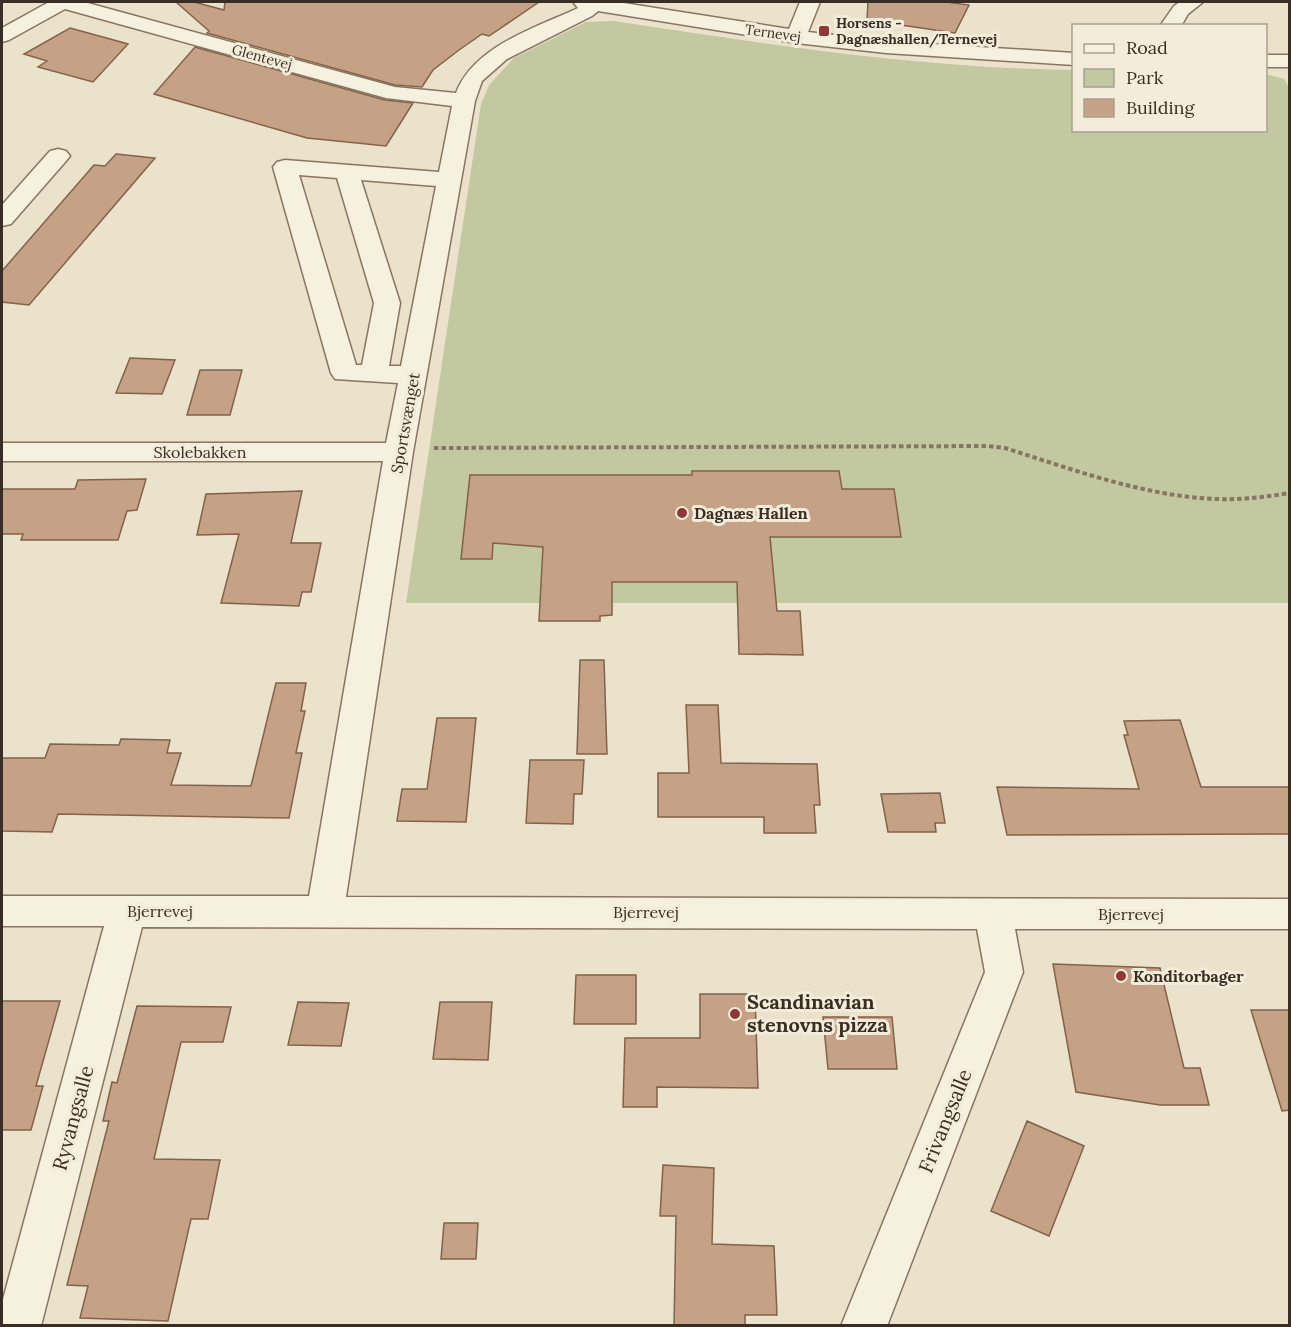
<svg xmlns="http://www.w3.org/2000/svg" width="1291" height="1327" font-family="Lora,serif">
<style>
.green{fill:#c2c8a0}
.building{fill:#c5a186;stroke:#836249;stroke-width:1.5}
.lines{fill:none;stroke-linecap:round;stroke-linejoin:round}
.minor-casing{stroke:#867661;stroke-width:3}
.path{stroke:#867661;stroke-width:4;stroke-dasharray:4.5 3;stroke-linecap:butt}
.minor{fill:#f6f0de;fill-rule:evenodd}
.poi-dot{fill:#8f3937;stroke:#f3ecda;stroke-width:2}
.labels{text-anchor:middle;stroke-width:6;stroke-linejoin:round;paint-order:stroke}
.far-poi-label{font-size:14px;font-weight:bold;fill:#382e23;stroke:#f3ecda;text-anchor:start}
.far-street-label{font-size:14px;fill:#382e23;stroke:#f3ecda}
.street-label{font-size:16px;fill:#382e23;stroke:#f3ecda}
.poi-label{font-size:16px;font-weight:bold;fill:#382e23;stroke:#f3ecda;text-anchor:start}
.near-poi-label{font-size:20px;font-weight:bold;fill:#382e23;stroke:#f3ecda;text-anchor:start}
.near-street-label{font-size:20px;fill:#382e23;stroke:#f3ecda}
</style>
<rect width="100%" height="100%" fill="#ebe2cb"/>
<path class="green" d="M 614,21 C 766,44 919,68 1073,70 L 1074,130 L 1266,130 L 1266,74 L 1284,79 L 1290,89 L 1289,603 L 406,603 L 481,104 L 489,85 L 514,58 L 586,22 Z"/>
<path class="building" d="M 176,2 L 194,2 L 224,10 L 225,2 L 539,2 L 489,36 L 482,34 L 459,50 L 433,70 L 422,87 L 395,85 L 207,33 L 209,31 Z
M 868,2 L 946,2 L 969,5 L 955,33 L 867,20 Z
M 70,28 L 128,44 L 93,82 L 38,67 L 47,61 L 24,54 Z
M 195,47 L 385,100 L 413,103 L 386,146 L 307,138 L 154,94 Z
M 116,154 L 155,158 L 29,305 L 2,302 L 2,271 L 94,165 L 105,166 Z
M 130,358 L 175,360 L 162,394 L 116,393 Z
M 200,370 L 242,370 L 230,415 L 187,415 Z
M 692,471 L 839,471 L 842,489 L 894,489 L 901,537 L 770,537 L 777,611 L 800,611 L 803,655 L 739,654 L 737,582 L 612,582 L 612,615 L 600,616 L 600,621 L 539,621 L 543,547 L 493,543 L 492,559 L 461,559 L 470,475 L 692,475 Z
M 146,479 L 137,510 L 127,511 L 118,540 L 21,540 L 23,534 L 2,534 L 2,489 L 75,489 L 78,480 Z
M 302,491 L 291,543 L 321,543 L 311,592 L 302,592 L 299,606 L 221,603 L 239,534 L 197,535 L 206,494 Z
M 580,660 L 604,660 L 607,754 L 577,754 Z
M 276,683 L 306,683 L 301,711 L 305,711 L 296,753 L 302,753 L 289,818 L 58,814 L 52,832 L 2,831 L 2,758 L 45,758 L 50,744 L 119,745 L 121,739 L 170,740 L 167,753 L 181,753 L 171,785 L 251,786 Z
M 686,705 L 718,705 L 721,763 L 817,764 L 820,805 L 814,805 L 816,833 L 764,833 L 764,817 L 658,817 L 658,773 L 689,773 Z
M 437,718 L 476,718 L 466,822 L 397,821 L 402,789 L 427,789 Z
M 1180,720 L 1201,787 L 1290,787 L 1290,834 L 1007,835 L 997,787 L 1139,789 L 1124,735 L 1128,735 L 1124,721 Z
M 530,760 L 584,760 L 582,794 L 574,794 L 573,824 L 526,823 Z
M 940,793 L 945,823 L 935,823 L 936,832 L 888,832 L 881,794 Z
M 1053,964 L 1160,968 L 1184,1068 L 1200,1068 L 1209,1105 L 1160,1105 L 1076,1092 Z
M 576,975 L 636,975 L 636,1024 L 574,1024 Z
M 700,994 L 755,994 L 758,1088 L 657,1087 L 657,1107 L 623,1107 L 625,1038 L 700,1038 Z
M 2,1001 L 60,1001 L 36,1086 L 43,1086 L 31,1130 L 2,1130 Z
M 298,1002 L 349,1003 L 341,1046 L 288,1045 Z
M 440,1002 L 492,1002 L 488,1060 L 433,1059 Z
M 137,1006 L 231,1007 L 223,1042 L 181,1042 L 154,1159 L 220,1160 L 208,1219 L 191,1219 L 168,1321 L 80,1318 L 88,1286 L 67,1285 L 109,1121 L 103,1121 L 112,1082 L 117,1083 Z
M 1251,1010 L 1290,1010 L 1290,1110 L 1282,1111 Z
M 823,1017 L 892,1017 L 897,1069 L 828,1069 Z
M 1027,1121 L 1084,1146 L 1049,1236 L 991,1211 Z
M 663,1165 L 714,1168 L 712,1244 L 774,1246 L 777,1315 L 745,1315 L 745,1326 L 674,1326 L 676,1216 L 660,1216 Z
M 444,1223 L 478,1223 L 476,1259 L 441,1259 Z"/>
<g class="lines">
<g class="minor-casing">
<path id="minor" d="M 49,2 L 84,2 L 395,87 L 456,93 C 474,46 535,28 578,8 L 573,2 L 617,2 L 789,29 L 800,2 L 820,2 L 808,32 L 886,41 L 1074,53 L 1074,65 L 886,53 L 796,43 L 598,11 L 592,16 L 507,59 L 482,81 L 475,101 L 413,452 L 346,897 L 1290,899 L 1290,929 L 1015,929 L 1023,972 L 887,1326 L 841,1326 L 985,972 L 977,929 L 142,927 L 41,1326 L 2,1326 L 2,1303 L 104,926 L 2,926 L 2,896 L 309,896 L 383,461 L 2,461 L 2,443 L 386,443 L 398,383 L 335,379 L 331,373 L 273,167 L 277,162 L 285,160 L 439,172 L 452,106 L 386,98 L 65,9 L 9,40 L 2,42 L 2,28 ZM 299,175 L 337,178 L 374,303 L 362,365 L 356,365 ZM 361,180 L 436,186 L 401,366 L 389,366 L 400,303 Z
M 1180,2 L 1203,2 L 1188,14 L 1181,26 L 1160,26 L 1174,6 Z
M 1266,55 L 1290,55 L 1290,67 L 1266,67 Z
M 58,149 L 66,151 L 70,156 L 66,161 L 11,224 L 2,226 L 2,205 L 50,151 Z"/>
</g>
<path class="path" d="M 434,448 L 988,446 L 1005,448 C 1074,470 1144,496 1216,499 C 1241,500 1265,497 1290,493"/>
<use href="#minor" class="minor"/>
</g>
<g class="poi-dot">
<rect x="818" y="25" width="12" height="12" rx="3"/>
<circle cx="682" cy="513" r="6"/>
<circle cx="1121" cy="976" r="6"/>
<circle cx="735" cy="1014" r="6"/>
</g>
<g class="labels">
<g class="far-poi-label">
<text x="836" y="28">Horsens -<tspan x="836" dy="16">Dagnæshallen/Ternevej</tspan></text>
</g>
<g class="far-street-label">
<text transform="translate(773 33) rotate(8)" y="5">Ternevej</text>
<text transform="translate(262 57) rotate(15)" y="5">Glentevej</text>
</g>
<g class="street-label">
<text transform="translate(405 423) rotate(-80)" y="6">Sportsvænget</text>
<text x="200" y="458">Skolebakken</text>
<text x="160" y="917">Bjerrevej</text>
<text x="646" y="918">Bjerrevej</text>
<text x="1131" y="920">Bjerrevej</text>
</g>
<g class="poi-label">
<text x="694" y="519">Dagnæs Hallen</text>
<text x="1133" y="982">Konditorbager</text>
</g>
<g class="near-poi-label">
<text x="747" y="1009">Scandinavian<tspan x="747" dy="23">stenovns pizza</tspan></text>
</g>
<g class="near-street-label">
<text transform="translate(73 1118) rotate(-75)" y="7">Ryvangsalle</text>
<text transform="translate(945 1121) rotate(-68)" y="7">Frivangsalle</text>
</g>
</g>
<rect width="1291" height="1327" fill="none" stroke="#382e23" stroke-width="6"/>
<rect x="1072" y="24" width="195" height="108" fill="#f3ecda" stroke="#a8a091" stroke-width="1.5"/>
<rect x="1084" y="44" width="30" height="9" fill="#f6f0de" stroke="#a8a091" stroke-width="1.5"/>
<text x="1126" y="54" font-size="18" fill="#382e23">Road</text>
<rect x="1084" y="69" width="30" height="18" fill="#c2c8a0" stroke="#a8a091" stroke-width="1.5"/>
<text x="1126" y="84" font-size="18" fill="#382e23">Park</text>
<rect x="1084" y="99" width="30" height="18" fill="#c5a186" stroke="#a8a091" stroke-width="1.5"/>
<text x="1126" y="114" font-size="18" fill="#382e23">Building</text>
</svg>
